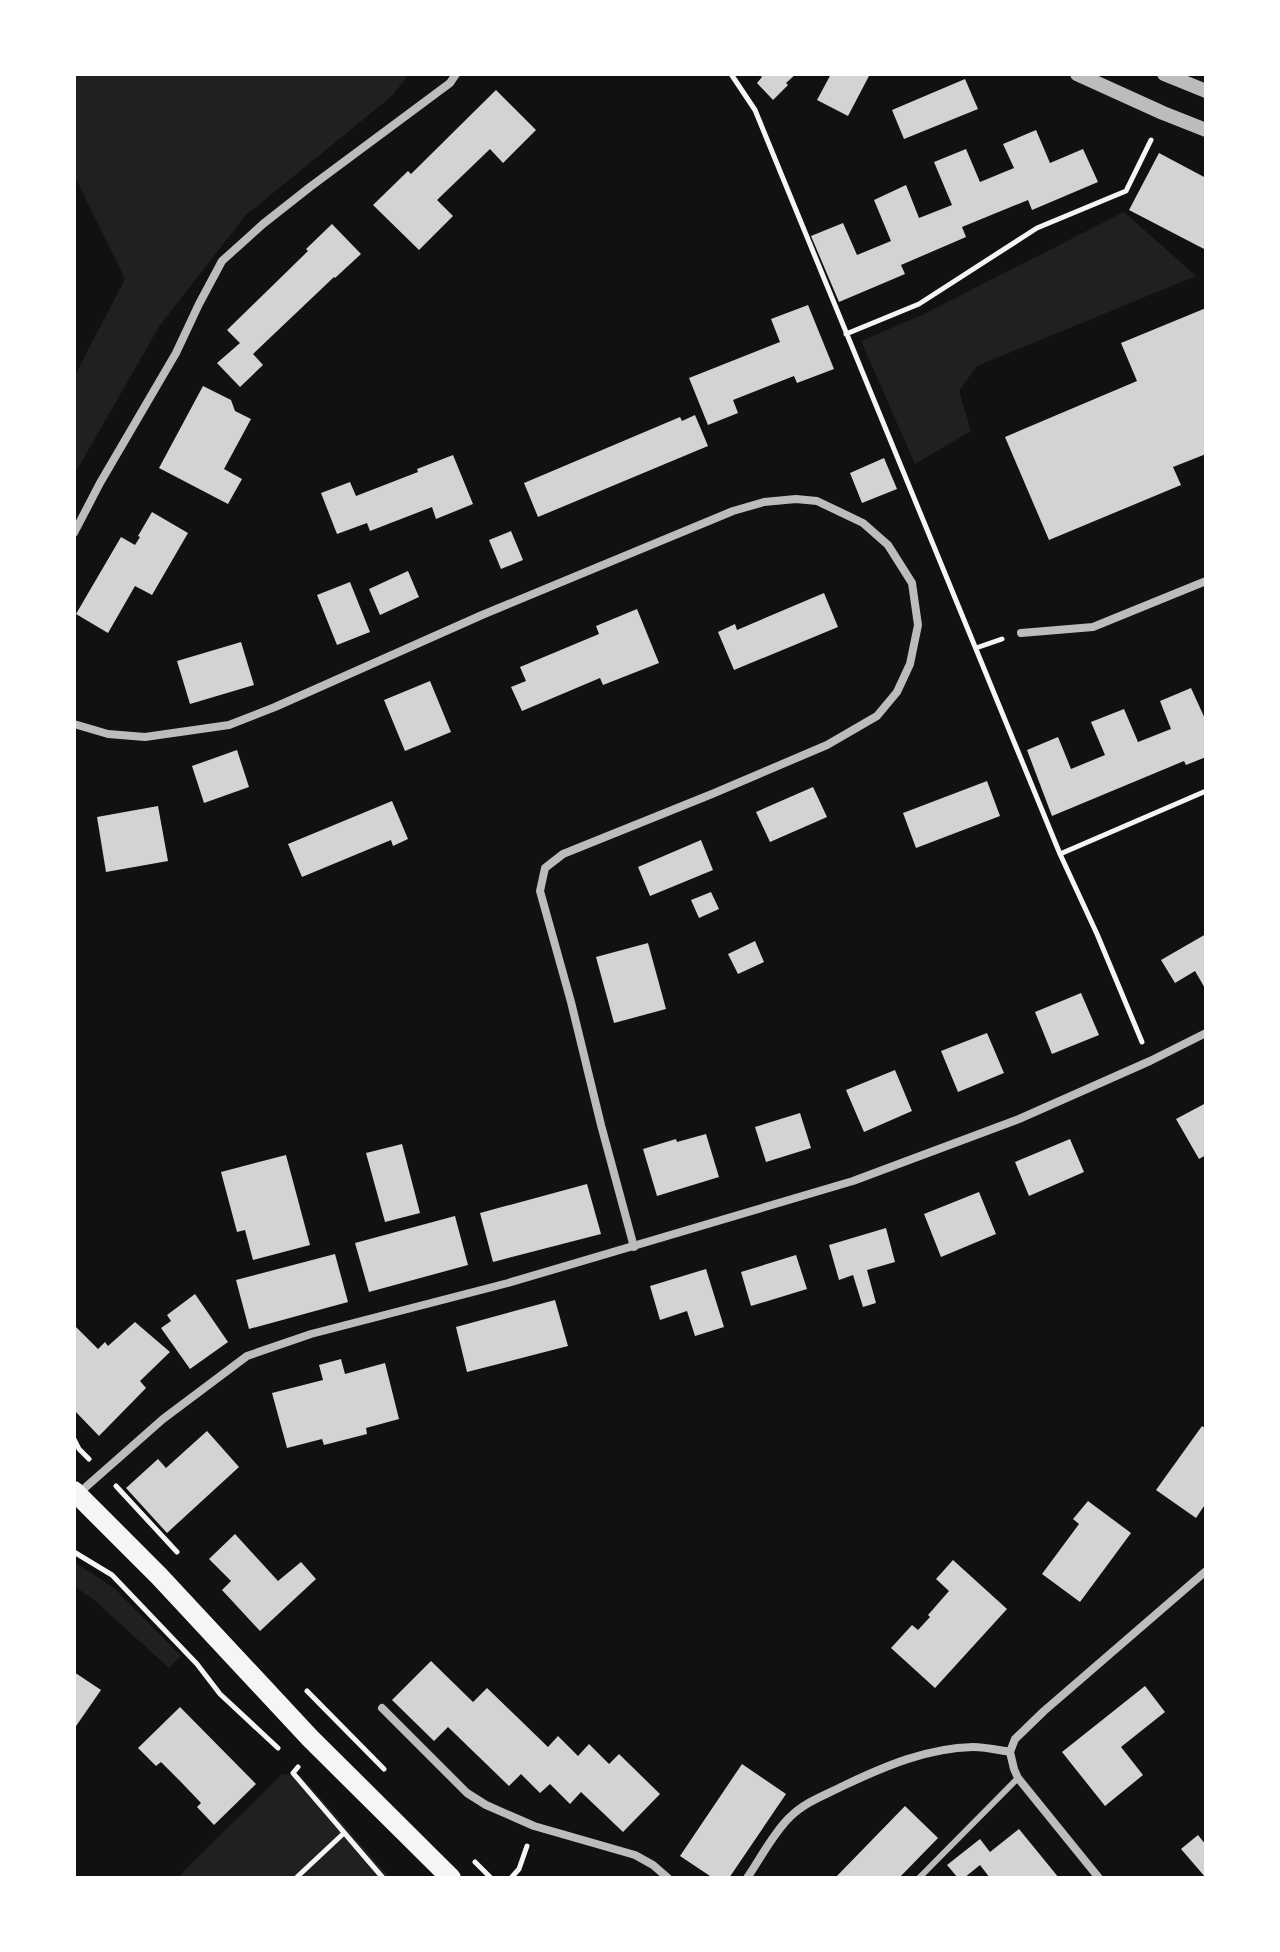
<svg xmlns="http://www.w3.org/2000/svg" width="1280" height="1952" font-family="Arial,sans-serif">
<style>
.green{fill:#202020}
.building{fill:#d3d3d3}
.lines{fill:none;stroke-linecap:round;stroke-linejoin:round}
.path{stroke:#f5f5f5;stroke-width:5}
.service{stroke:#bcbcbc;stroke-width:6}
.minor{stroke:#bcbcbc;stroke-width:8}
.tertiary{stroke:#bcbcbc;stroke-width:14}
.primary{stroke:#f5f5f5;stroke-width:20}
</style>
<rect width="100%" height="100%" fill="#111"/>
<path class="green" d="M 74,74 L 409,74 L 392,96 L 246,215 L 160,325 L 74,475 L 74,377 L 125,279 L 74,175 Z
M 1124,212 L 1196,276 L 977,366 L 959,391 L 971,431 L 915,464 L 861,341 L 922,315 Z
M 74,1562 L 114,1588 L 181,1656 L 169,1668 L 93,1599 L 74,1586 Z
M 282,1774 L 301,1776 L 390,1878 L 177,1878 Z"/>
<path class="building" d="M 759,74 L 796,74 L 786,83 L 788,85 L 773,100 L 757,83 L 762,77 Z
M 831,74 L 870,74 L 848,116 L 817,100 Z
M 965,79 L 978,109 L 904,139 L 892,110 Z
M 496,90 L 536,130 L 503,163 L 490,149 L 437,200 L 453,216 L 419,250 L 373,205 L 408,171 L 411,174 Z
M 1036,130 L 1050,163 L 1083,149 L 1098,182 L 1032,210 L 1028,200 L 962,227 L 966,237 L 901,265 L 905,274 L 839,302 L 811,236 L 843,223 L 857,255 L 891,241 L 874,200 L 906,185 L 919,218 L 952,205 L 934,162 L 966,149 L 980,182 L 1014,168 L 1003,144 Z
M 1159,153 L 1206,178 L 1206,250 L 1129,210 Z
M 332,224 L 361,254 L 335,278 L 334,277 L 253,354 L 263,365 L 240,387 L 217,363 L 240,343 L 227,330 L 308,251 L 306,249 Z
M 808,305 L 834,369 L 797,383 L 794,376 L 733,400 L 738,413 L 708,425 L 689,378 L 780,342 L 771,319 Z
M 1206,308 L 1206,454 L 1173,467 L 1181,485 L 1049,540 L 1005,437 L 1137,381 L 1121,343 Z
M 203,386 L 231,400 L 235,411 L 251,419 L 224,469 L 242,479 L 228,504 L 159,468 Z
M 695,415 L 708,446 L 538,517 L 524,483 L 680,417 L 682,421 Z
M 453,455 L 473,504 L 436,519 L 432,507 L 370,531 L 367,523 L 337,534 L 321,493 L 350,482 L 356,496 L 418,472 L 417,469 Z
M 884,458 L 897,489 L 862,503 L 850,473 Z
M 152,512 L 188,533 L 152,595 L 135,586 L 108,633 L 76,614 L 121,537 L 135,545 L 140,537 L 138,536 Z
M 511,531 L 523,560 L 501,569 L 489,540 Z
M 408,571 L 419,597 L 380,615 L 369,589 Z
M 350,582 L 370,632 L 337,645 L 317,595 Z
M 824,593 L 838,627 L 734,670 L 718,632 L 735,624 L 737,630 Z
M 637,609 L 659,663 L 603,685 L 600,678 L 522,711 L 511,687 L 526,681 L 520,667 L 599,634 L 596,626 Z
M 241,642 L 254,685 L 190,704 L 177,661 Z
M 430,681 L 451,732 L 405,751 L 384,700 Z
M 1191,688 L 1206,721 L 1206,757 L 1186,765 L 1184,761 L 1052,816 L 1027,750 L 1058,737 L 1071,769 L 1105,755 L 1091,722 L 1124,709 L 1138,742 L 1171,729 L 1160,701 Z
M 237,750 L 249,787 L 204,803 L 192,766 Z
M 987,781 L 1000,816 L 916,848 L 903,813 Z
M 813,787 L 827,817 L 770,842 L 756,812 Z
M 392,801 L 408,839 L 393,846 L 391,840 L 302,877 L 288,844 Z
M 158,806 L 168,861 L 106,872 L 97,817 Z
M 701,840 L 713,870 L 650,896 L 638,867 Z
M 711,892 L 719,909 L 699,918 L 691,900 Z
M 1206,934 L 1206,990 L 1195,971 L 1175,983 L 1161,960 Z
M 755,941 L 764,962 L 738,974 L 728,954 Z
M 648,943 L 666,1009 L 614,1023 L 596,957 Z
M 1081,993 L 1099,1035 L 1052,1054 L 1035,1012 Z
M 987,1033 L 1004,1073 L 958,1092 L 941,1051 Z
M 895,1070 L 912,1111 L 864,1132 L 846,1090 Z
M 1206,1103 L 1206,1155 L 1199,1159 L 1176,1119 Z
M 800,1113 L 811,1148 L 766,1162 L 755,1127 Z
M 706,1134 L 719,1177 L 657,1196 L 643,1149 L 676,1139 L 677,1142 Z
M 1070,1139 L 1084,1172 L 1029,1196 L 1015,1162 Z
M 402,1144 L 420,1213 L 385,1222 L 366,1153 Z
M 286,1155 L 310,1245 L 253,1260 L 245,1230 L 237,1232 L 221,1172 Z
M 587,1184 L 601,1234 L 493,1262 L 480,1213 Z
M 979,1192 L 996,1234 L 941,1257 L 924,1214 Z
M 455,1216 L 468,1265 L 369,1292 L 355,1243 Z
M 886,1228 L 895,1262 L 867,1270 L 876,1303 L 863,1307 L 853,1275 L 839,1280 L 829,1245 Z
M 335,1254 L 348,1302 L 249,1329 L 236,1280 Z
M 796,1255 L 807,1289 L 751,1306 L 741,1272 Z
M 706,1269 L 724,1327 L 695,1336 L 687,1311 L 660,1320 L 650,1286 Z
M 195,1294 L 228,1342 L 190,1369 L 161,1328 L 171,1321 L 167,1315 Z
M 555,1300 L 568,1346 L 467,1372 L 456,1327 Z
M 135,1322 L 170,1352 L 140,1381 L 146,1388 L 99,1436 L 74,1410 L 74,1325 L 98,1349 L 105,1342 L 108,1346 Z
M 341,1359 L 345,1374 L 385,1363 L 399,1419 L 366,1428 L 367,1434 L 324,1445 L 322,1439 L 287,1448 L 272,1393 L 323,1380 L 319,1365 Z
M 1202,1426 L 1206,1429 L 1206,1503 L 1196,1518 L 1156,1490 Z
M 207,1431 L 239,1467 L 167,1533 L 126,1488 L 158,1459 L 166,1468 Z
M 1088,1501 L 1131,1533 L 1080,1602 L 1042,1574 L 1079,1524 L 1073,1519 Z
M 235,1534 L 278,1581 L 301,1562 L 316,1579 L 260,1631 L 222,1590 L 231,1581 L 209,1559 Z
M 953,1560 L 1007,1609 L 935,1688 L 891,1648 L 912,1625 L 918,1630 L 930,1617 L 928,1615 L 949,1591 L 936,1579 Z
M 431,1661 L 473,1702 L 487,1688 L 548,1747 L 558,1736 L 578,1756 L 589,1744 L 609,1764 L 619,1754 L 660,1794 L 623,1832 L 581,1792 L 570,1804 L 550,1784 L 540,1793 L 521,1774 L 509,1786 L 448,1727 L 434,1741 L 392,1700 Z
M 74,1672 L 101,1690 L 74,1729 Z
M 1145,1686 L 1165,1712 L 1121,1747 L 1143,1775 L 1105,1806 L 1062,1752 Z
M 180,1707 L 256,1784 L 214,1825 L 197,1807 L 201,1803 L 181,1782 L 161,1762 L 156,1766 L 138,1748 Z
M 742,1764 L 786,1794 L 729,1878 L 713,1878 L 680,1856 Z
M 905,1806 L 938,1838 L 899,1878 L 835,1878 Z
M 1019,1829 L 1059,1878 L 990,1878 L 980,1865 L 964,1878 L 958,1878 L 947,1865 L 980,1839 L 990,1852 Z
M 1198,1835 L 1206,1845 L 1206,1878 L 1181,1849 Z"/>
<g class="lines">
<path class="path" d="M 731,74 L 755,110 L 1060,854 L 1097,934 L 1142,1042
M 846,334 L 919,304 L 1037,228 L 1126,191 L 1151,140
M 976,648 L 1002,639
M 1060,854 L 1206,791
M 74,1439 L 79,1449 L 89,1459
M 116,1486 L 177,1552
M 74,1552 L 112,1575 L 197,1664 L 220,1694 L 278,1748
M 307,1691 L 384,1769
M 298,1767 L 293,1773 L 383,1878
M 475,1862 L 491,1878
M 296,1878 L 344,1833
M 511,1878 L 519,1869 L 527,1846"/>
<path class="service" d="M 919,1878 L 1018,1778"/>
<path class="minor" d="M 74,533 L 100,483 L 176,353 L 199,304 L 222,261 L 263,224 L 310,187 L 450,83 L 456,74
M 1021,633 L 1093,627 L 1206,581
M 74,724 L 108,734 L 145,737 L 229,725 L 275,707 L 482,615 L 733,511 L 764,502 L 796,499 L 817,501 L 863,523 L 888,545 L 912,583 L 918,625 L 910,664 L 897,692 L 877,716 L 827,745 L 712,794 L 563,854 L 545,868 L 540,891 L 571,1002 L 601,1125 L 634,1247
M 79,1493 L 163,1419 L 247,1356 L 311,1334 L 508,1283 L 853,1181 L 1019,1119 L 1150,1061 L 1206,1033
M 382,1708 L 467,1793 L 486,1805 L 534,1826 L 635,1855 L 653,1865 L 668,1878
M 747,1878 C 760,1859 774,1832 790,1817 C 805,1802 825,1795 843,1786 C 885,1766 927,1748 973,1747 C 985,1747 998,1750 1010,1752
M 1099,1878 L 1018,1778 L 1014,1769 L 1010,1752 L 1015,1739 L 1044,1711 L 1206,1571"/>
<path class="tertiary" d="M 1077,74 L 1163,113 L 1206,130
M 1164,74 L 1206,91"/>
<path class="primary" d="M 74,1491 L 159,1576 L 310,1738 L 451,1878"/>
</g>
<rect width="1280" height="1952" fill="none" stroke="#ffffff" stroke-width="152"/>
</svg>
